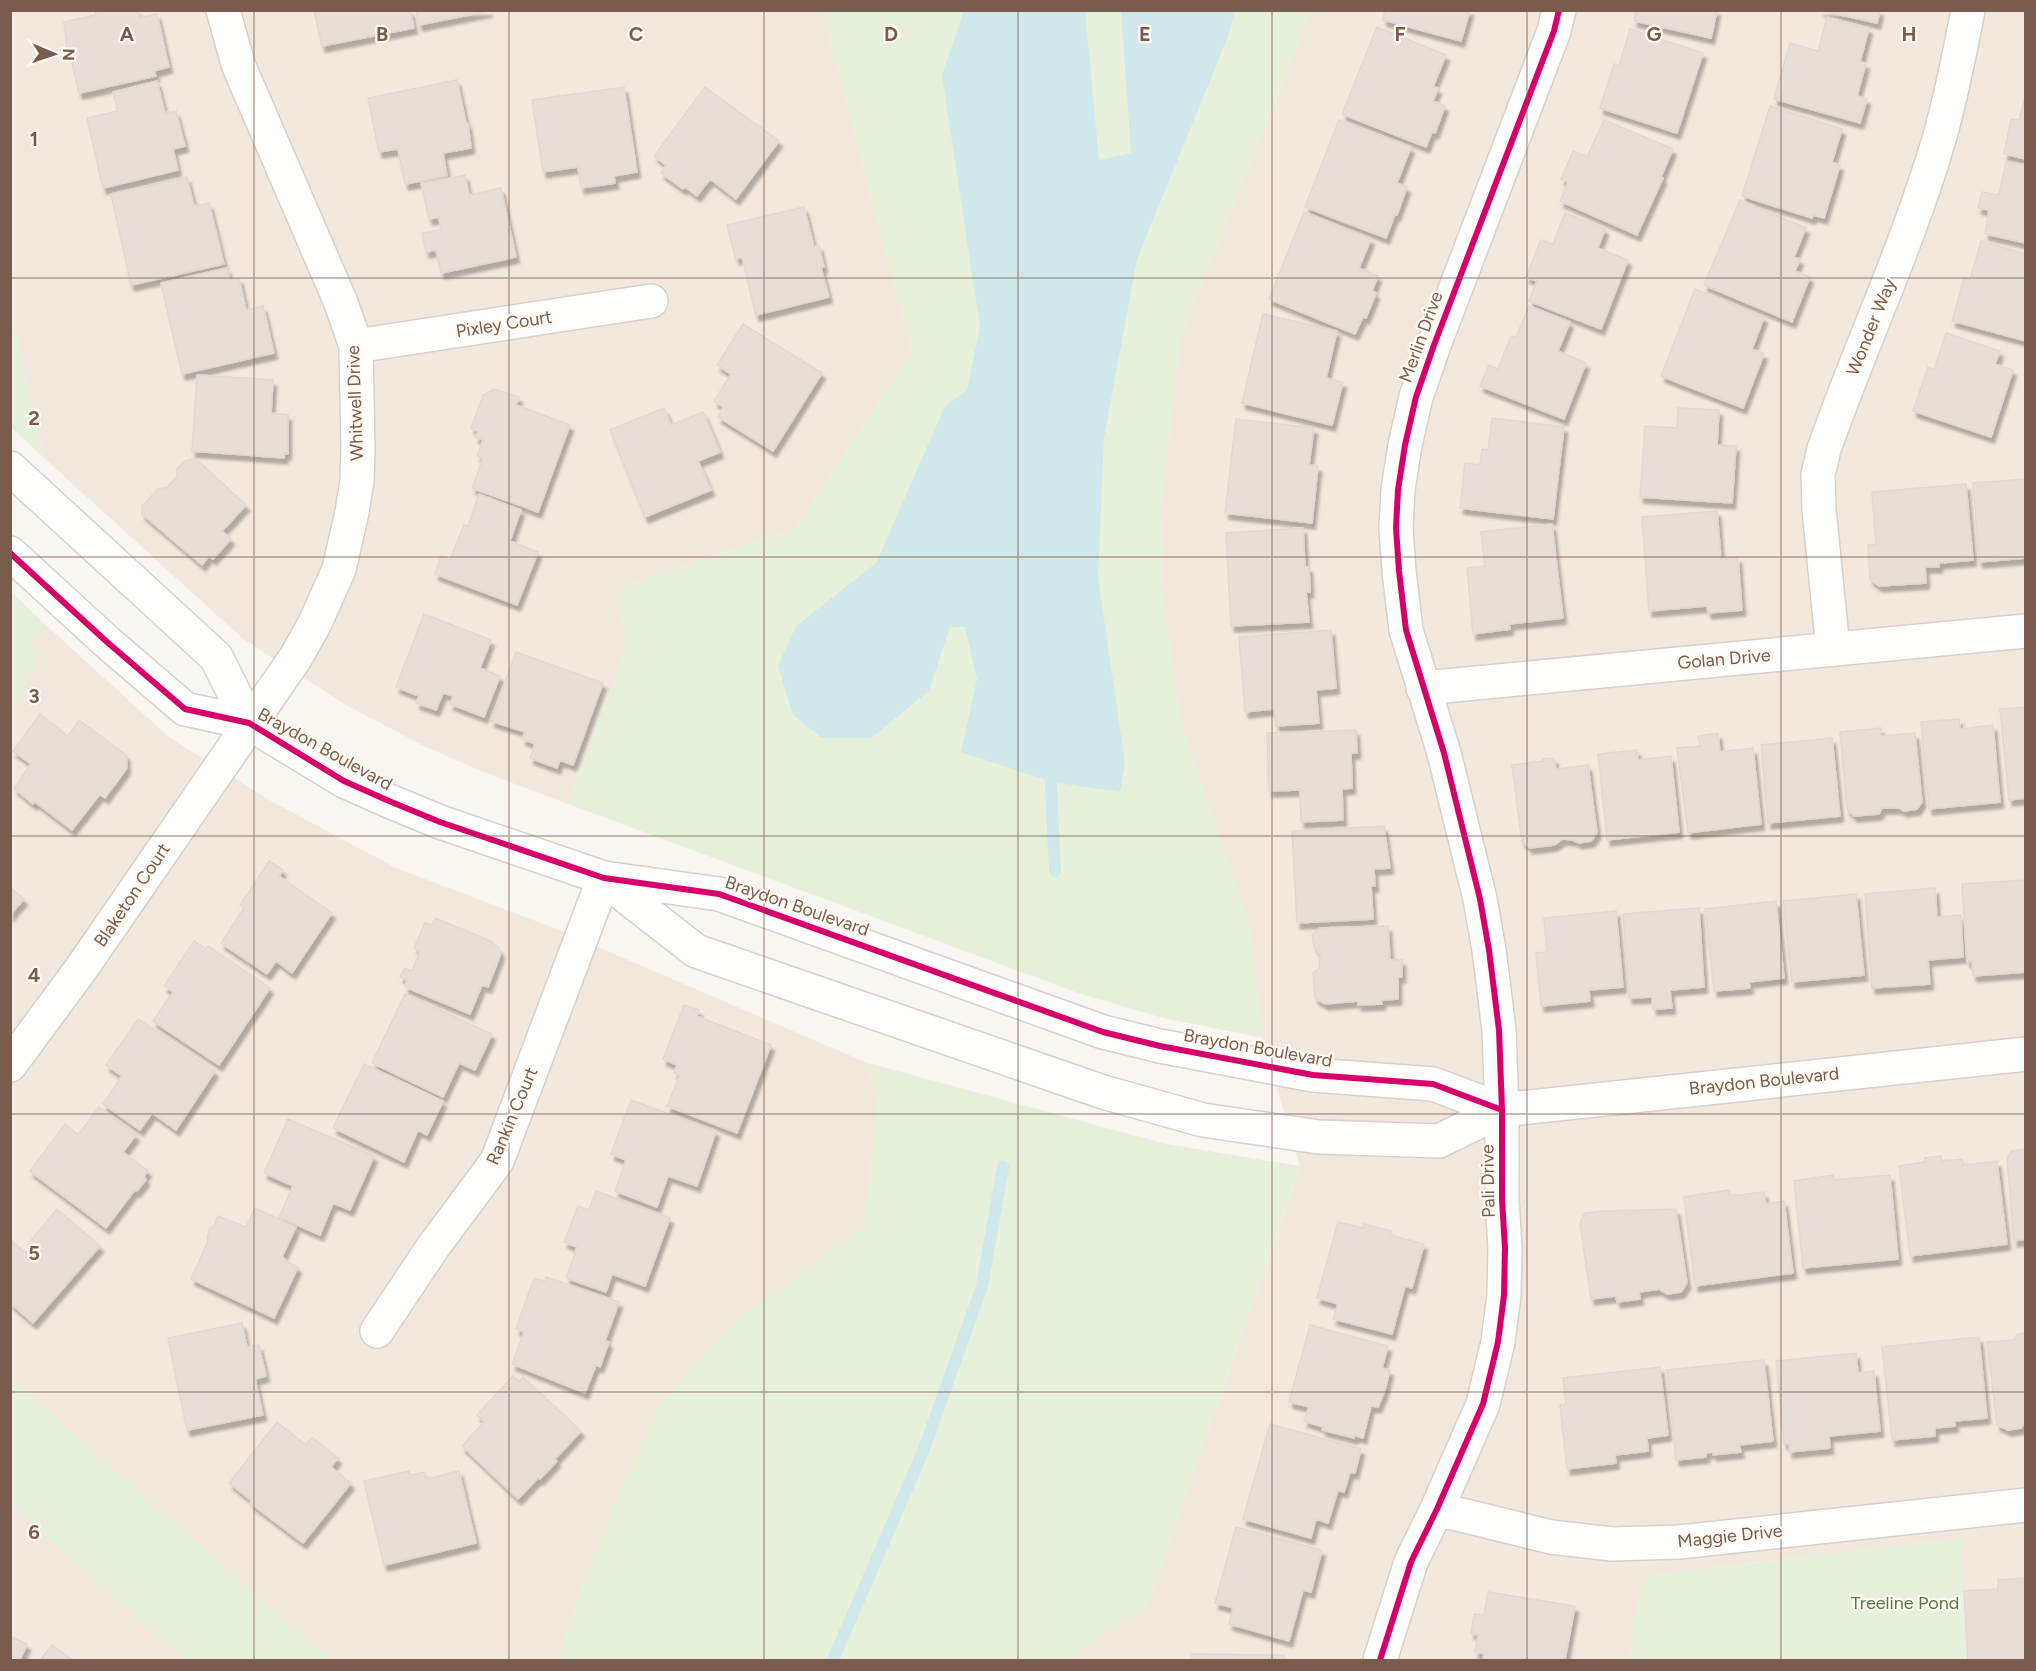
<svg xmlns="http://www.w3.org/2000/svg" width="2036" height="1671" font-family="Figtree,sans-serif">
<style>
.residential{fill:#f2e8de}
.green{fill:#e7f0db}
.water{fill:#d0e8ea}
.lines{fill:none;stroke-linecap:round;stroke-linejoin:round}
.stream{stroke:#d0e8ea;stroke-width:12}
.building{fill:#e6ded7;stroke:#e2d8d2;stroke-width:1.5;filter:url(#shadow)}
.street-casing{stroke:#d7d1cb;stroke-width:36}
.street{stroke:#fefefd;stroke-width:33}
.cycleway-casing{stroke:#fffaf3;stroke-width:10}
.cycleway{stroke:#d6006c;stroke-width:6}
.grid{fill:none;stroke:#7a5c4d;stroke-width:1.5;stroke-opacity:0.55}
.labels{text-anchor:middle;stroke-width:4.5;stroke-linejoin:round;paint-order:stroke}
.street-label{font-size:18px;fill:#7a5c4d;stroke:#fffaf3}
.park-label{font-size:18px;fill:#537a41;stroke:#fffaf3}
.grid-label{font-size:20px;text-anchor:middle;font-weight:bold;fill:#7a5c4d;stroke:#fffaf3;stroke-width:4.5;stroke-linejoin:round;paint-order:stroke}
</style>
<defs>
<filter id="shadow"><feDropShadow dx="3.5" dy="6" stdDeviation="1.5" flood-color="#0004"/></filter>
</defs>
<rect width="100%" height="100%" fill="#f9f5f0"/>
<path class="residential" d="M 10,11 L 822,11 L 912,351 L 795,528 L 615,588 L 627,645 L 568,804 L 481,771 L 424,746 L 346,705 L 242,638 L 44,458 L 11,311 Z
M 1311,11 L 2025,11 L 2025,1660 L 1965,1660 L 1960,1538 L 1643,1576 L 1629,1660 L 1065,1660 L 1147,1606 L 1300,1167 L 1263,1038 L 1250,927 L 1181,723 L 1162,591 L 1161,503 L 1180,338 Z
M 47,626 L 170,738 L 271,801 L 396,868 L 549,926 L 865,1062 L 878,1098 L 865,1226 L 731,1324 L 587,1571 L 558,1660 L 11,1660 L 10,670 Z"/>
<path class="green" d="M 822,11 L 1311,11 L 1180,338 L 1161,503 L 1162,591 L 1181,723 L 1250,927 L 1263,1038 L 1163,1018 L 1081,994 L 568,804 L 627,645 L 615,588 L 795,528 L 912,351 Z
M 10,311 L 11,311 L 44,458 L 11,427 Z
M 11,592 L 47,626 L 28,649 L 43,649 L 11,716 Z
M 865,1062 L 1166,1144 L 1300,1166 L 1147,1606 L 1065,1660 L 558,1660 L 587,1571 L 657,1407 L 731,1323 L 865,1226 L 878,1098 Z
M 11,1378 L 331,1660 L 185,1660 L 11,1504 Z
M 1961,1538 L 1965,1660 L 1629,1660 L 1643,1576 Z"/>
<path class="water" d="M 964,11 L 1085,11 L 1099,160 L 1131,153 L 1121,11 L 1235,11 L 1227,39 L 1137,259 L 1104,438 L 1098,577 L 1125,764 L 1120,792 L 1052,782 L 961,752 L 977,679 L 965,627 L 950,627 L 929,691 L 871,738 L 822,738 L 793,715 L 778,666 L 796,626 L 876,563 L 945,406 L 967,390 L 980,327 L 942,75 Z"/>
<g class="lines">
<path class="stream" d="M 1050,767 L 1055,871
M 833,1660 L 924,1449 L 982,1286 L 1003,1167"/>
</g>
<path class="building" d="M 95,10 L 138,10 L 139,18 L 157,14 L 169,67 L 154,71 L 156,76 L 79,93 L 69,49 L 67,49 L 64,22 L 96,15 Z
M 314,10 L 410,10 L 414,28 L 322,46 Z
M 416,10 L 489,10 L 489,11 L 419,25 Z
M 1385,10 L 1470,10 L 1461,41 L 1383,20 Z
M 1636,10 L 1717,10 L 1711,38 L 1634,21 Z
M 1819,10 L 1880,10 L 1877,23 Z
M 1827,17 L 1869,28 L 1860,62 L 1866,63 L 1857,96 L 1867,99 L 1860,123 L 1774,99 L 1790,43 L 1818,51 Z
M 1377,27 L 1446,55 L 1433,87 L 1438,88 L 1433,101 L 1445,106 L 1435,133 L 1432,132 L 1426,147 L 1342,114 Z
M 1630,29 L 1703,53 L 1677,133 L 1600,108 L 1614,64 L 1619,66 Z
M 457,80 L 466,123 L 468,123 L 471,148 L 443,153 L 447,176 L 405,184 L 398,149 L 379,152 L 368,98 Z
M 157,81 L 165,113 L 176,111 L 185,146 L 173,149 L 178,170 L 103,188 L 87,118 L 118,111 L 113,92 Z
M 624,87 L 637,172 L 614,176 L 615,183 L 581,188 L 578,167 L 543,172 L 532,100 Z
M 705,87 L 779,141 L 736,199 L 710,179 L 697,196 L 685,187 L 683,189 L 661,173 L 666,165 L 654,156 Z
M 2026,93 L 2026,159 L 2004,154 L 2011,119 L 2019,120 Z
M 1770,106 L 1842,129 L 1832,162 L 1840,165 L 1824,218 L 1813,215 L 1812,218 L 1742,196 Z
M 1339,120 L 1411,147 L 1397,183 L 1407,187 L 1397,215 L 1395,214 L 1386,238 L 1305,207 Z
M 1604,120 L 1673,149 L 1661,177 L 1663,178 L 1637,235 L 1560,201 L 1568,182 L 1561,179 L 1573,151 L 1587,157 Z
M 2006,162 L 2026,165 L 2026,243 L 1985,234 L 1989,210 L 1978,208 L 1982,192 L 1999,195 Z
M 465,175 L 469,195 L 501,188 L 516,257 L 441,273 L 436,250 L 426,252 L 422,233 L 441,230 L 439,217 L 429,219 L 421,183 Z
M 187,177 L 194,206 L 209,203 L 224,264 L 131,285 L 111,194 Z
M 1740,200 L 1806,228 L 1794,257 L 1800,259 L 1795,271 L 1810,277 L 1792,322 L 1704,285 Z
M 804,207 L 814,247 L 819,245 L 824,267 L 821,268 L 829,297 L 756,315 L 742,257 L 736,259 L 727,225 Z
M 1304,212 L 1371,239 L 1359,268 L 1378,276 L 1372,291 L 1376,293 L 1366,318 L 1363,317 L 1355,334 L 1269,299 Z
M 1565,213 L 1605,229 L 1598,248 L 1628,260 L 1601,329 L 1529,301 L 1537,281 L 1526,277 L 1541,240 L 1553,244 Z
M 1981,241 L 2026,254 L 2026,341 L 1952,321 L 1964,278 L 1970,280 Z
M 227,268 L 230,280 L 239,278 L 246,310 L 263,306 L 274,353 L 182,374 L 161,283 Z
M 1695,289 L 1764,317 L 1752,349 L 1764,354 L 1743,408 L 1661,376 Z
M 1529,306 L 1570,322 L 1558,351 L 1586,363 L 1564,419 L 1480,386 L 1489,365 L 1498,369 L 1511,336 L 1516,337 Z
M 1263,314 L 1337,331 L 1326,378 L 1343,382 L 1332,425 L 1242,403 Z
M 743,324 L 822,373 L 773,451 L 718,417 L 723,407 L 714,401 L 731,374 L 717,365 Z
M 1946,333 L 2000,351 L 1995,364 L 2013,370 L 1991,437 L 1913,411 L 1928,367 L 1934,370 Z
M 197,375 L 273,380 L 271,413 L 288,415 L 288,454 L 284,454 L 284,458 L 192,451 Z
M 494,389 L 519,397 L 516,405 L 570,425 L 538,512 L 472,488 L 483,458 L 477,456 L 483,440 L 475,437 L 478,431 L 471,428 L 483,395 Z
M 664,408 L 671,425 L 703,412 L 720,452 L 698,461 L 711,490 L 645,517 L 610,430 Z
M 1678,408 L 1719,410 L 1717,445 L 1736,446 L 1732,503 L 1640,497 L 1645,426 L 1677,428 Z
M 1492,418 L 1564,427 L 1553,519 L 1460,508 L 1465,463 L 1480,465 L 1482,449 L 1488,450 Z
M 1236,419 L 1314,428 L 1309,465 L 1318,466 L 1312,523 L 1225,513 Z
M 195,458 L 246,505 L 222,531 L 231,539 L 213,559 L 209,556 L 202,565 L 142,514 L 142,506 L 158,489 L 167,487 L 177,477 L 177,469 L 185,461 Z
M 2026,479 L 2026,558 L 1979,562 L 1973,483 Z
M 1966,484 L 1973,560 L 1939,563 L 1939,567 L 1925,567 L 1926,583 L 1879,586 L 1870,579 L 1868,545 L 1876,544 L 1872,492 Z
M 479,494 L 521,510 L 510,541 L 538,552 L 517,605 L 435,574 L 441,556 L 450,560 L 464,525 L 468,526 Z
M 1717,511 L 1721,559 L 1738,557 L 1742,610 L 1708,613 L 1707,606 L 1649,611 L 1642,517 Z
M 1552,524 L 1563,618 L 1509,624 L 1510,629 L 1473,634 L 1467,568 L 1485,566 L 1481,532 Z
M 1303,528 L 1305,567 L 1309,567 L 1310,592 L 1306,592 L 1309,622 L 1231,626 L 1226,533 Z
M 424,614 L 491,640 L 480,668 L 500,676 L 484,717 L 450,704 L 453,696 L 443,693 L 436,710 L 416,703 L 419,696 L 396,687 Z
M 1331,630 L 1336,688 L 1316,690 L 1319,723 L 1276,726 L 1274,709 L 1245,712 L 1239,637 Z
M 516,652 L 603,683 L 573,765 L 560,760 L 557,768 L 530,758 L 535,744 L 522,739 L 525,732 L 491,721 Z
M 2026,707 L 2026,798 L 2009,800 L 2000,709 Z
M 40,714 L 68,736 L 79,720 L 126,755 L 127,768 L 105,798 L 100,794 L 72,830 L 35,802 L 33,804 L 14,788 L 31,764 L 13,751 Z
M 1959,719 L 1960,729 L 1993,725 L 2000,802 L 1929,809 L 1921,722 Z
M 1881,728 L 1881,736 L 1915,733 L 1922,802 L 1917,809 L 1904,811 L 1899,808 L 1882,808 L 1879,814 L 1854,816 L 1847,809 L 1840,732 Z
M 1356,730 L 1357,753 L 1351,753 L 1352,788 L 1342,789 L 1343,820 L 1301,822 L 1300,790 L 1269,791 L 1267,733 Z
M 1718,733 L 1720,752 L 1753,748 L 1761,824 L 1688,833 L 1677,748 L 1700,746 L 1698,736 Z
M 1832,738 L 1840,816 L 1768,823 L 1761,745 Z
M 1637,750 L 1638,760 L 1671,756 L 1679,832 L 1607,840 L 1598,754 Z
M 1554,758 L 1556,769 L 1588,765 L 1597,833 L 1591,841 L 1579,843 L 1573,840 L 1563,839 L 1554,845 L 1530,848 L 1522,841 L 1512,765 L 1543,761 L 1543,759 Z
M 1384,826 L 1390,868 L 1374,869 L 1375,886 L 1371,886 L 1373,919 L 1297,923 L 1292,831 Z
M 269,861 L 283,870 L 279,876 L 332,913 L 292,973 L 276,961 L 267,974 L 221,943 L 244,908 L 240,905 Z
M 2026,880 L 2026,972 L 1973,976 L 1972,961 L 1967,962 L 1962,884 Z
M 10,887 L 24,899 L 10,915 Z
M 1935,888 L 1937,917 L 1961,915 L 1963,957 L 1928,960 L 1930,984 L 1872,988 L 1865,894 Z
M 1856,894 L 1864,975 L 1792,982 L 1783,901 Z
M 1776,901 L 1784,978 L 1749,982 L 1750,988 L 1714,991 L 1705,909 Z
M 1699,908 L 1704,987 L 1670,990 L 1672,1008 L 1653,1009 L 1652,997 L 1629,998 L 1623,914 Z
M 1616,911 L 1623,987 L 1589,990 L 1590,1001 L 1541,1006 L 1536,953 L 1547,952 L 1544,918 Z
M 435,918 L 493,942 L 492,944 L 498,947 L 501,953 L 488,987 L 482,985 L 470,1014 L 405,987 L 407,980 L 400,977 L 405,968 L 412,971 L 420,951 L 414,948 L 425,923 L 432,925 Z
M 1388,926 L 1390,960 L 1402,960 L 1402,977 L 1398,977 L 1398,999 L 1381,1000 L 1382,1004 L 1358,1005 L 1358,1001 L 1325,1004 L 1315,998 L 1313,973 L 1319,968 L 1320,954 L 1314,946 L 1312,935 L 1320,928 Z
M 194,941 L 206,949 L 208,946 L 270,988 L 219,1065 L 153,1021 L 173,992 L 164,986 Z
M 405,994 L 492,1034 L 475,1070 L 459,1063 L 443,1097 L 372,1063 Z
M 684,1005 L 699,1010 L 697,1016 L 771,1045 L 737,1133 L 667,1106 L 680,1075 L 674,1073 L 677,1065 L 663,1059 Z
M 138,1019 L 215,1071 L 176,1130 L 152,1113 L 140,1130 L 103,1104 L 122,1076 L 106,1065 Z
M 364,1064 L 443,1101 L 427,1135 L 418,1130 L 404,1162 L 333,1128 Z
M 631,1100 L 716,1131 L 697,1186 L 668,1176 L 657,1207 L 615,1191 L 626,1160 L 611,1154 Z
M 99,1107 L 136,1135 L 123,1152 L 148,1171 L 144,1176 L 146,1180 L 137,1191 L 134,1191 L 106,1228 L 30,1171 L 65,1124 L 77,1134 L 80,1132 Z
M 288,1119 L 374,1156 L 350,1210 L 333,1203 L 320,1235 L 279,1217 L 293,1186 L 264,1173 Z
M 2026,1149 L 2026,1239 L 2014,1241 L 2007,1159 L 2011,1151 Z
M 1941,1156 L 1942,1161 L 1962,1159 L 1963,1165 L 1997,1161 L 2007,1244 L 1910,1256 L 1899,1166 L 1925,1162 L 1925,1158 Z
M 1833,1175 L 1834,1180 L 1890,1175 L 1898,1259 L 1803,1268 L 1794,1181 Z
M 1729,1190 L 1729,1196 L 1764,1192 L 1766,1204 L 1784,1201 L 1793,1273 L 1695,1286 L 1684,1197 Z
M 596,1191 L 670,1218 L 645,1286 L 612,1274 L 606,1292 L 566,1278 L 577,1247 L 564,1242 L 578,1206 L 589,1210 Z
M 255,1208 L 296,1227 L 282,1257 L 285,1259 L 284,1260 L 298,1267 L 274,1318 L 191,1279 L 208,1241 L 207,1237 L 210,1228 L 214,1226 L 218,1216 L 246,1227 Z
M 57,1209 L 100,1246 L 33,1323 L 10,1303 L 10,1240 L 26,1253 L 32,1247 L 28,1244 Z
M 1676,1209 L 1687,1283 L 1681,1292 L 1667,1294 L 1659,1289 L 1639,1292 L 1640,1299 L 1617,1302 L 1616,1296 L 1591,1299 L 1580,1223 L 1585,1213 L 1602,1211 Z
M 1338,1222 L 1363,1228 L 1364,1224 L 1391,1231 L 1390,1235 L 1424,1244 L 1412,1288 L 1405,1286 L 1392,1334 L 1333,1319 L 1338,1304 L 1317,1298 Z
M 546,1277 L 619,1302 L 605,1341 L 609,1342 L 600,1367 L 596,1365 L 585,1393 L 512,1364 L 524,1332 L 516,1329 L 534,1278 L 545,1281 Z
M 242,1323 L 247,1347 L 259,1345 L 266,1376 L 255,1379 L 263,1415 L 187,1430 L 168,1338 Z
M 1310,1325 L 1388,1346 L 1382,1368 L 1390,1370 L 1385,1390 L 1378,1407 L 1371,1406 L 1363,1438 L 1354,1435 L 1354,1438 L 1322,1430 L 1323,1427 L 1304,1421 L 1309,1407 L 1289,1402 Z
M 2026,1333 L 2026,1421 L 2021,1428 L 2008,1430 L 1997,1425 L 1987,1342 L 2014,1340 L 2018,1334 Z
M 1979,1337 L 1987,1418 L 1954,1421 L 1955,1426 L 1935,1428 L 1935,1436 L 1892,1440 L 1882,1347 Z
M 1856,1353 L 1858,1373 L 1874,1371 L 1880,1431 L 1829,1436 L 1830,1448 L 1789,1452 L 1789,1444 L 1784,1444 L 1776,1361 Z
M 1764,1360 L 1773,1441 L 1739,1445 L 1741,1452 L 1713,1455 L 1713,1452 L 1706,1453 L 1706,1457 L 1676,1460 L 1667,1370 Z
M 1660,1367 L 1668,1435 L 1647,1438 L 1648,1451 L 1615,1455 L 1616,1463 L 1567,1469 L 1560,1405 L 1566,1404 L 1563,1378 Z
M 513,1376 L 519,1382 L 523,1377 L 581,1431 L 555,1459 L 557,1461 L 540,1479 L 538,1478 L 518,1499 L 462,1446 L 484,1422 L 477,1415 Z
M 277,1422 L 306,1445 L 312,1437 L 338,1458 L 331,1467 L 351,1483 L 303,1543 L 250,1503 L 252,1501 L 229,1483 Z
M 1270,1424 L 1361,1449 L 1355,1473 L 1350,1472 L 1344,1492 L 1338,1490 L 1328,1523 L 1316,1519 L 1311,1538 L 1243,1519 Z
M 409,1471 L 410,1475 L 425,1472 L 427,1479 L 459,1471 L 476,1543 L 384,1565 L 364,1481 Z
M 1236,1527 L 1322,1550 L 1311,1592 L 1303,1590 L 1289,1641 L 1229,1624 L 1233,1608 L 1215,1603 Z
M 2026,1573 L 2026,1660 L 1968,1660 L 1964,1591 L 1998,1589 L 1998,1580 L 2025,1578 Z
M 1488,1592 L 1575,1606 L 1565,1660 L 1483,1660 L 1484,1654 L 1475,1652 L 1478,1635 L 1471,1633 L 1474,1614 L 1484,1615 Z
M 10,1636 L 27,1644 L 20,1660 L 10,1660 Z
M 52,1645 L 73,1660 L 40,1660 Z
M 1192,1654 L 1284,1655 L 1284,1660 L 1192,1660 Z"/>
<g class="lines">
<g class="street-casing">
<path id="street" d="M 356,346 L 651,301
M 10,468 L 216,657 L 249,723
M 10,553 L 107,642 L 185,709 L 249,723 L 344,781 L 389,801 L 440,822 L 604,878 L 719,894 L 1103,1032 L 1160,1046 L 1313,1075 L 1433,1084 L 1502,1110
M 1833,649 L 1819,509 L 1818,475 L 1824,449 C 1858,353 1901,260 1932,162 C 1948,113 1958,61 1968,10
M 1423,688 L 2026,631
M 605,880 L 696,951 L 1103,1092 L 1203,1120 L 1319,1137 L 1439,1141 L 1502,1110 L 2026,1054
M 10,1065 L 81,969 L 296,657 L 315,623 L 339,569 L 352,512 L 357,481 L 358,448 L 356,346 L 341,303 L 238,64 L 223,10
M 377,1331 L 433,1247 L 497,1161 L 604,878
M 1437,1509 L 1551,1537 L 1612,1544 L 1679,1542 L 2026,1505
M 1380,1660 L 1411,1562 L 1437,1509 L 1483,1404 L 1498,1342 L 1504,1295 L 1505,1248 L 1502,1199 L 1502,1110 L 1499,1030 L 1489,950 L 1480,899 L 1444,753 L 1406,630 L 1399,571 L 1396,528 L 1398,490 L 1405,445 L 1416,397 L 1434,345 L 1554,31 L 1559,10"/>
</g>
<use href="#street" class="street"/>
<g class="cycleway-casing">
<path id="cycleway" d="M 10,553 L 107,642 L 185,709 L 249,723 L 344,781 L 389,801 L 440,822 L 604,878 L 719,894 L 1103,1032 L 1160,1046 L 1313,1075 L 1433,1084 L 1502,1110
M 1380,1660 L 1411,1562 L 1437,1509 L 1483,1404 L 1498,1342 L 1504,1295 L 1505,1248 L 1502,1199 L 1502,1110 L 1499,1030 L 1489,950 L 1480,899 L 1444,753 L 1406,630 L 1399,571 L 1396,528 L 1398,490 L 1405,445 L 1416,397 L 1434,345 L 1554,31 L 1559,10"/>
</g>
<use href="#cycleway" class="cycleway"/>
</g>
<path class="grid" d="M 254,10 L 254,1660M 509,10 L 509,1660M 764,10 L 764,1660M 1018,10 L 1018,1660M 1272,10 L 1272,1660M 1527,10 L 1527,1660M 1781,10 L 1781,1660M 10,278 L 2026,278M 10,557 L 2026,557M 10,836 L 2026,836M 10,1114 L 2026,1114M 10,1392 L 2026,1392"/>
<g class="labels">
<g class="street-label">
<text transform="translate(504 324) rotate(-9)" y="6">Pixley Court</text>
<text transform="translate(1871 327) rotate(-68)" y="6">Wonder Way</text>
<text transform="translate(1421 337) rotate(-70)" y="6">Merlin Drive</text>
<text transform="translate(355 403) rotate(-92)" y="6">Whitwell Drive</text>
<text transform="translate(1724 659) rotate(-5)" y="6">Golan Drive</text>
<text transform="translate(325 749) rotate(29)" y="6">Braydon Boulevard</text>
<text transform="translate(132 895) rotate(-56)" y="6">Blaketon Court</text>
<text transform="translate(797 906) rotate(19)" y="6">Braydon Boulevard</text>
<text transform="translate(1258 1048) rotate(10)" y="6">Braydon Boulevard</text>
<text transform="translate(1764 1081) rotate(-6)" y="6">Braydon Boulevard</text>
<text transform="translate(512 1116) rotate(-67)" y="6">Rankin Court</text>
<text transform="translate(1488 1181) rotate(-91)" y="6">Pali Drive</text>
<text transform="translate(1730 1536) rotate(-6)" y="6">Maggie Drive</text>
</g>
<g class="park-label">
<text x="1905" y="1609">Treeline Pond</text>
</g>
</g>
<g class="grid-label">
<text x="127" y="41">A</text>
<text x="382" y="41">B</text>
<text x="636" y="41">C</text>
<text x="891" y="41">D</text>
<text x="1145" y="41">E</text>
<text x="1400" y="41">F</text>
<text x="1654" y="41">G</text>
<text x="1909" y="41">H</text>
<text x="34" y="146">1</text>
<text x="34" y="425">2</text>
<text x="34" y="703">3</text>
<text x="34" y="982">4</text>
<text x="34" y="1260">5</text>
<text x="34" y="1539">6</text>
</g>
<rect width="2036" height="1671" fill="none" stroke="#7a5c4d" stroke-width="24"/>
<g transform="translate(54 54) rotate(92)" stroke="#fffaf3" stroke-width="4.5" paint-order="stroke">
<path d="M0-4.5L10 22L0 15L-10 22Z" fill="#7a5c4d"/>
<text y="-9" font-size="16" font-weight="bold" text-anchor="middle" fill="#7a5c4d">N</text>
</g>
</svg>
